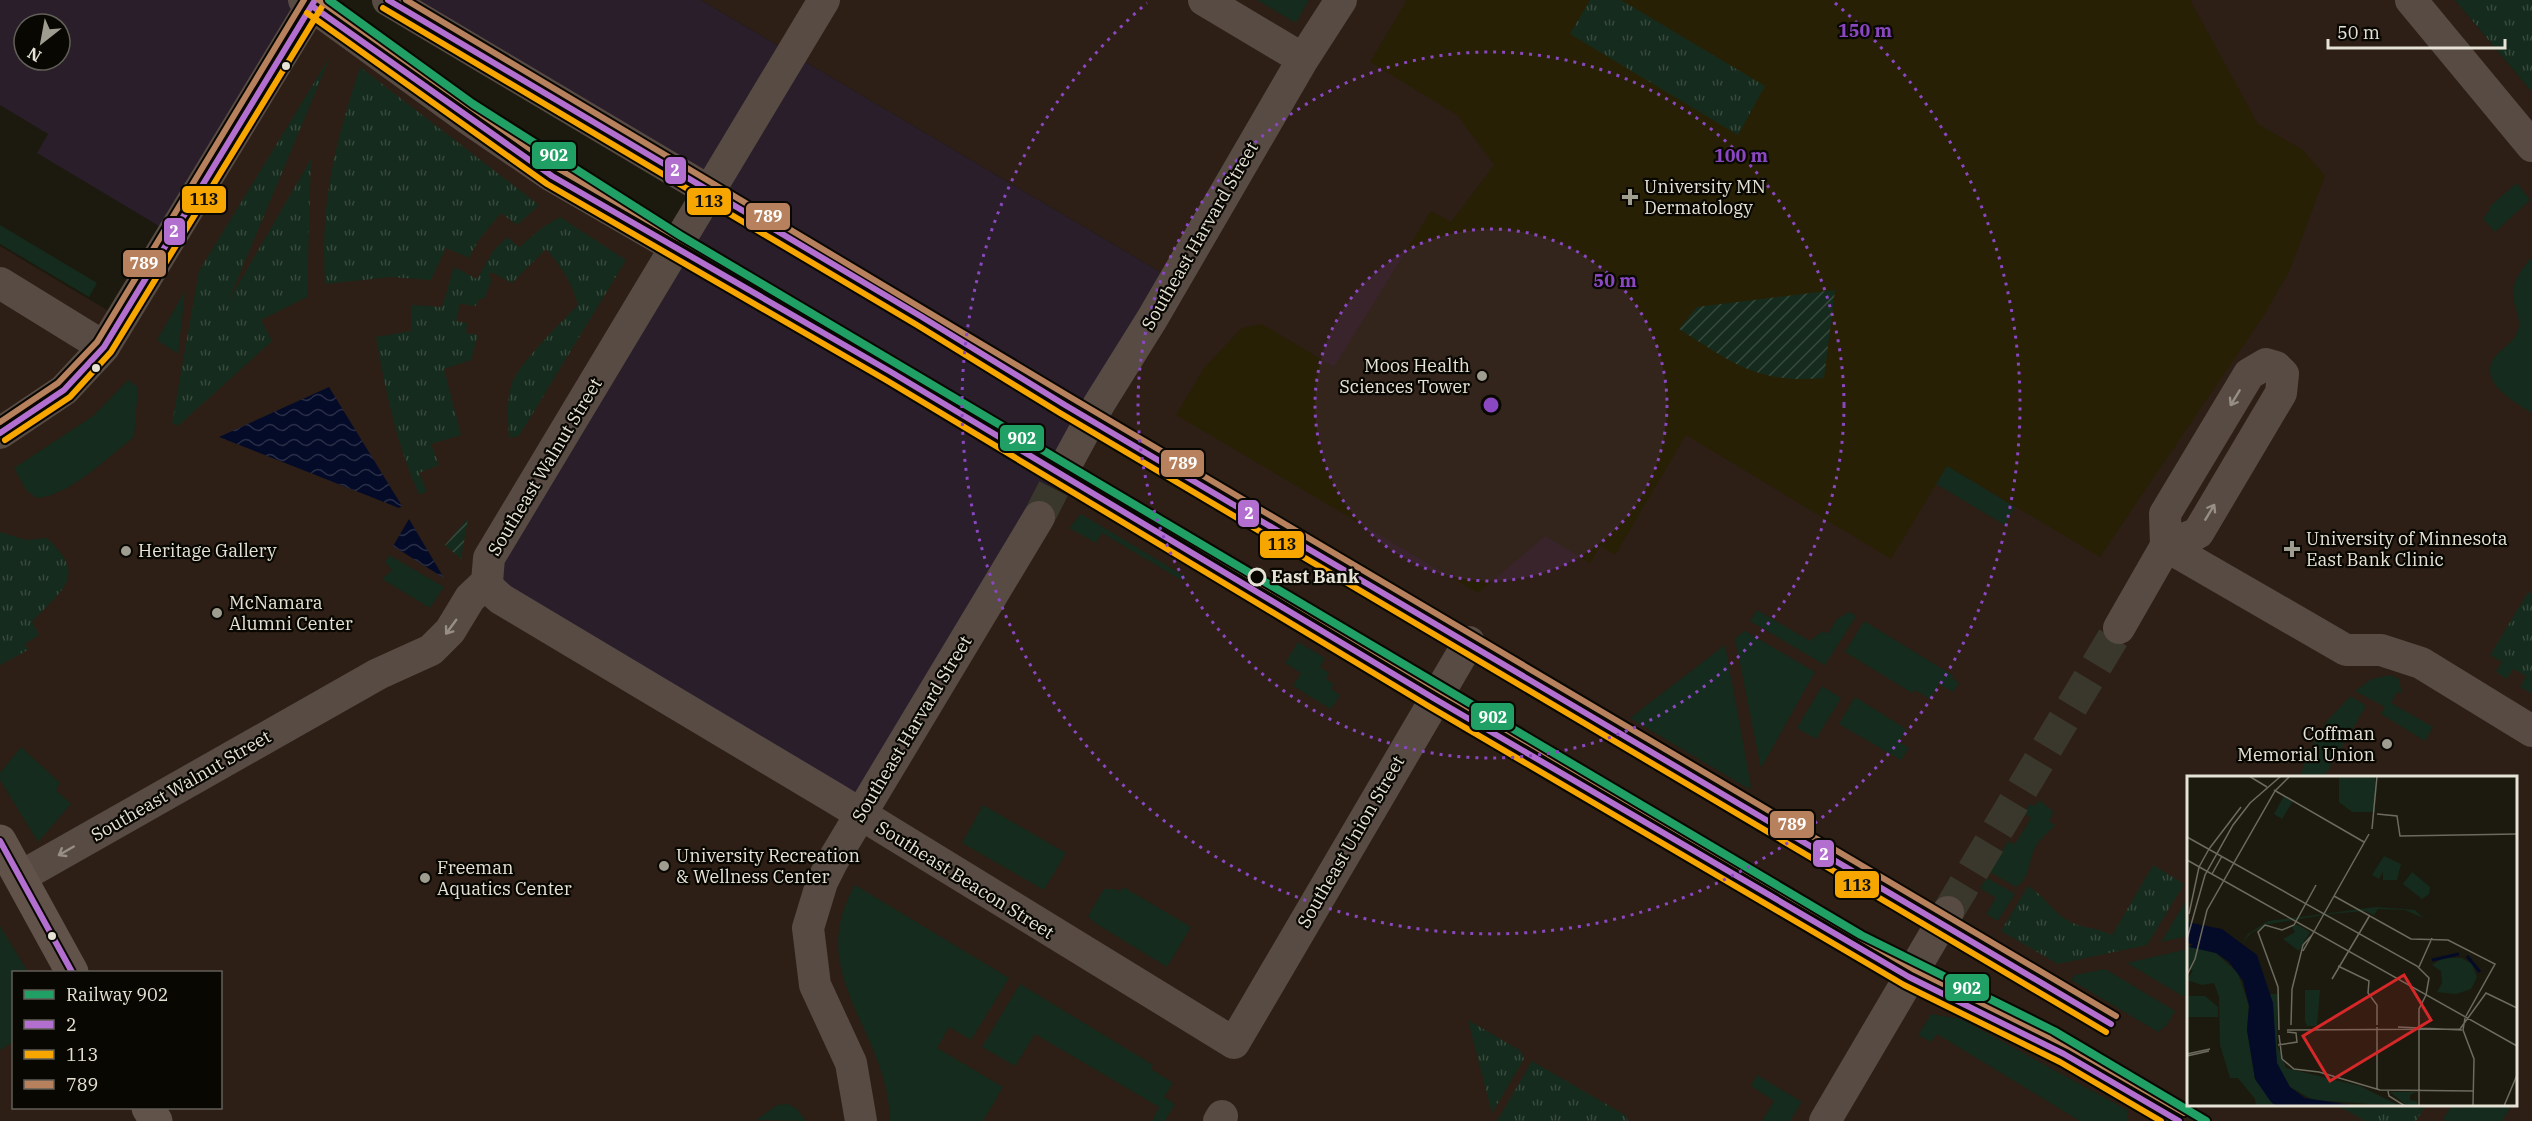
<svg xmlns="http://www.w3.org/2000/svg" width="2532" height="1121" font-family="'IBM Plex Serif',serif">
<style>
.commercial{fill:#291e29;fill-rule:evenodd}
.education{fill:#2d1f15;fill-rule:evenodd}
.built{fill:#272005}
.grass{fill:#152b1d}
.park{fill:url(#park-tufts)}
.garden{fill:url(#garden-furrows)}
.water{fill:url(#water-waves)}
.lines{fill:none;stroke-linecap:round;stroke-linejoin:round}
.minor-tunnel{stroke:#3a382c;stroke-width:32;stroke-dasharray:32 16;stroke-linecap:butt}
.minor{stroke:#574b44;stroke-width:32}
.major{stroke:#615349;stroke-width:33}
.bus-1-casing{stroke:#090702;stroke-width:10}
.bus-2-casing{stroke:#090702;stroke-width:10}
.bus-3-casing{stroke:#090702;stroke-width:10}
.bus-1{stroke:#b36fd0;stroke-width:6}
.bus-2{stroke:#f7a600;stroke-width:6}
.bus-3{stroke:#b6815c;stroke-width:6}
.rail-1-casing{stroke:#090702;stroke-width:12}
.rail-1{stroke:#20a064;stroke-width:8}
.oneway{stroke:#978f86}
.ring{fill:none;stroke:#8b47c2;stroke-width:3;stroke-dasharray:3 6}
.bus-dot{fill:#e6e3d6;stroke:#090702;stroke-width:2}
.poi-dot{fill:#9f9d90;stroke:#090702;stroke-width:2}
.stop-dot{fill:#090702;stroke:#e6e3d6;stroke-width:3}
.labels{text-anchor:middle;stroke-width:4.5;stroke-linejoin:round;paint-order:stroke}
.poi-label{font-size:18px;fill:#e6e3d6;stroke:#090702;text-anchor:start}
.street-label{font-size:18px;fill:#e6e3d6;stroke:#090702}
.stop-label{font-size:18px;font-weight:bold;fill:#e6e3d6;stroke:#090702;text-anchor:start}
.inset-river{fill:none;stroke:#040b28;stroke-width:3}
.inset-road{fill:none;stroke:#6d6a5e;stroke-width:1.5}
.view{fill:#d62828;fill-opacity:0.15;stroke:#d62828;stroke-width:3}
.inset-edge{fill:none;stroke:#e6e3d6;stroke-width:3}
.centre{fill:#8b47c2;stroke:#090702;stroke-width:3}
.ring-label{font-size:18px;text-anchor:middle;font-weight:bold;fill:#8b47c2;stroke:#090702;stroke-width:4.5;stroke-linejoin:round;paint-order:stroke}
.line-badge{stroke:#090702;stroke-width:2}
.badge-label{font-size:16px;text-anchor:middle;font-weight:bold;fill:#fff}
.pale-badge-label{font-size:16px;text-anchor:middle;font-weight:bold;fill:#111}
</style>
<defs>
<pattern id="park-tufts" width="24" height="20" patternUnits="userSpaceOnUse" patternTransform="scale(1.5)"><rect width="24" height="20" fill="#152b1d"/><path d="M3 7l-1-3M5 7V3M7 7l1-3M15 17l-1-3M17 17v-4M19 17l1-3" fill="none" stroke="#374a3d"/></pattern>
<pattern id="garden-furrows" width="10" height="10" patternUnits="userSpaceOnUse" patternTransform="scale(1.5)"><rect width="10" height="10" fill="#152b1d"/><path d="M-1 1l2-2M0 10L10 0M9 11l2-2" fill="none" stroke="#374a3d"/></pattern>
<pattern id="water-waves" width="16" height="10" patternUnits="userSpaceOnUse" patternTransform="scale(1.5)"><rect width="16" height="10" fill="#040b28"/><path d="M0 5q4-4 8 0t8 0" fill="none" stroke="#292e46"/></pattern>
</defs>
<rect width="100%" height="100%" fill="#1c1a0e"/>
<path class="commercial" d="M 0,0 L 315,0 L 174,235 L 37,153 L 48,134 L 0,105 ZM 24,24 L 60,24 L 60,60 L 24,60 Z
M 388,0 L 701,0 L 1174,280 L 1039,517 L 860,815 L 487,582 L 709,191 Z"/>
<path class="education" d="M 701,0 L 2455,0 L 2532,92 L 2532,1121 L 0,1121 L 0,246 L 122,319 L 312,6 L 675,247 L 487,581 L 860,815 L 1039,517 L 1174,280 ZM 2188,778 L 2516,778 L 2516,1104 L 2188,1104 ZM 14,972 L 220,972 L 220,1108 L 14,1108 Z"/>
<path class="built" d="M 1407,0 L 2190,0 L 2258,124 L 2303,150 L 2325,176 L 2290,270 L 2264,315 L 2100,557 L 1947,466 L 1891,559 L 1686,435 L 1615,555 L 1600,546 L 1590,563 L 1545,536 L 1478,593 L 1176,415 L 1204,368 L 1242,328 L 1262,324 L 1334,367 L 1431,211 L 1451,222 L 1494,165 L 1457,115 L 1370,62 Z"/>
<path class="grass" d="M 1257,0 L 1309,0 L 1296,23 Z
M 2517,183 L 2530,200 L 2495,232 L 2483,219 L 2490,209 L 2489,207 Z
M 0,225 L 97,283 L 89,297 L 0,244 Z
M 2532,257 L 2532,413 C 2517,404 2477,382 2494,358 C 2503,346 2517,342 2519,325 C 2519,317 2516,310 2514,302 C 2509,286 2521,269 2532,257 Z
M 185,291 L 178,354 L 157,340 Z
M 128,380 L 138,387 L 134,437 C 108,457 68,497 36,498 L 26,490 L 14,468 L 93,416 Z
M 1947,466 L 2015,507 L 2005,525 L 1936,484 Z
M 1081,514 L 1186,577 L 1183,581 L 1102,533 L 1096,543 L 1069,528 Z
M 389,555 L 444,587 L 430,608 L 382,579 L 392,570 L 385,562 Z
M 1757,610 L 1810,641 L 1823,631 L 1828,634 L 1837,619 L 1849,612 L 1856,616 L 1825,665 L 1750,621 Z
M 1864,621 L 1954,676 L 1952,678 L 1959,683 L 1953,692 L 1939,684 L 1930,699 L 1915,690 L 1912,693 L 1845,652 Z
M 1745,631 L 1815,672 L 1761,768 L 1735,638 Z
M 1298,642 L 1325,658 L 1320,667 L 1329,673 L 1326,679 L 1334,684 L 1331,689 L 1340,695 L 1331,709 L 1293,686 L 1301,673 L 1285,663 Z
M 1725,645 L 1751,786 L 1749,789 L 1630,718 Z
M 2390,675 L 2399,679 L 2402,694 L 2397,692 L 2391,703 L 2433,727 L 2425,741 L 2381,714 L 2385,707 L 2355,691 L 2372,679 Z
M 1822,686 L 1841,698 L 1816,739 L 1797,728 Z
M 2351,696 L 2366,706 L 2324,777 L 2300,777 L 2308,753 L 2327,721 Z
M 1855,697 L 1906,729 L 1899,742 L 1909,748 L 1901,760 L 1839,724 Z
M 21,747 L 60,783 L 56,790 L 71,804 L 38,842 L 0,780 L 0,773 Z
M 2039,800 L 2054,812 L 2049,821 L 2055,825 C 2048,833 2040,838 2035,848 C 2028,861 2031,878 2016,887 L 1990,872 L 2008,841 L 2015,844 L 2031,818 L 2024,813 L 2030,804 L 2035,806 Z
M 983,805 L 1066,853 L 1044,890 L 962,843 Z
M 1987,878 L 2015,894 L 1998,921 L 1986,914 L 1996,898 L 1980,888 Z
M 855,885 L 1009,978 L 971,1040 L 949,1027 L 937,1048 L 1003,1087 L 983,1121 L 890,1121 C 888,1029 803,975 855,885 Z
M 1123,887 L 1191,927 L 1167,967 L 1095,923 L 1088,916 L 1104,889 L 1115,889 L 1120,892 Z
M 2188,897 L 2188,936 L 2161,942 Z
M 0,926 L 28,972 L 14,972 L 13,1042 L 0,1050 Z
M 2188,949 L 2188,989 L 2184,997 L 2127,963 Z
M 2105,969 L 2175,1011 L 2167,1025 L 2158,1032 L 2071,980 L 2075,975 Z
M 1020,984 L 1153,1065 L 1151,1069 L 1173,1083 L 1164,1097 L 1175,1104 L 1165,1121 L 1152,1121 L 1159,1107 L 1035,1034 L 1015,1066 L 982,1047 Z
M 1931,1014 L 1961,1019 L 2127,1110 L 2128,1121 L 2080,1121 L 1937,1034 L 1931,1042 L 1918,1035 Z
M 1757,1075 L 1802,1102 L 1790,1121 L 1762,1121 L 1774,1101 L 1751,1086 Z
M 788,1104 L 797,1109 L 806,1121 L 756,1120 L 777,1105 Z
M 2452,1105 L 2452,1104 L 2512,1105 L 2502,1121 L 2446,1121 L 2443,1119 Z"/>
<path class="park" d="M 1590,0 L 1621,0 L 1765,86 L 1738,135 L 1570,34 Z
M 2455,0 L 2532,0 L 2532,92 Z
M 331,55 L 228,302 L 311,159 L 307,297 L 261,320 L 272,341 L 178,426 L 172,423 L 199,271 Z
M 360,67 L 539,205 L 517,225 L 501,213 L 478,241 L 469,258 L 446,248 L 431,280 L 391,277 L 325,284 C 320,202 335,144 360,67 Z
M 560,217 L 626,260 L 519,436 L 509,438 C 508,420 506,400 512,383 C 517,366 564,319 578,305 C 572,283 561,266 546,249 L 512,283 L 491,272 L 489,277 L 492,279 L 484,299 L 479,299 L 476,306 L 460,304 L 456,321 L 467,323 L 466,333 L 478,335 L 471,360 L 444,369 L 461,435 L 431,444 L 439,465 L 419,473 L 427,491 L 419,495 C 397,445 385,390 376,337 L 411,331 L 411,305 L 442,307 L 454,267 L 477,279 L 493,251 L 507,237 L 519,247 L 543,227 Z
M 0,532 L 26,540 L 47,538 C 89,577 62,589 32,622 L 39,635 L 25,644 L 28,650 L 0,665 Z
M 2532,592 L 2532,692 L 2531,693 L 2520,687 L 2526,676 L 2513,669 L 2507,679 L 2496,672 L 2502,662 L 2490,655 L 2527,594 Z
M 2153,865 L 2184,884 L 2147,945 L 2058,964 L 2001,931 L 2028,886 C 2044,895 2051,911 2067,920 C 2081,929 2097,927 2112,935 Z
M 1468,1020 L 1521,1051 L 1524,1059 L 1492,1113 Z
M 1532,1061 L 1625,1115 L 1628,1121 L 1497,1121 Z
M 2337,1105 L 2426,1105 L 2416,1121 L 2365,1121 Z"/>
<path class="garden" d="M 1835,290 L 1824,378 C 1757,384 1733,363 1679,329 L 1697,307 Z
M 468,518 L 461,559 L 445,545 Z"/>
<path class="water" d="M 329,387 L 402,506 L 399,508 L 219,437 Z
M 409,519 L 444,578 L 393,546 Z"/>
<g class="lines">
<path class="minor-tunnel" d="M 1039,517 L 1062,472
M 1948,912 L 2119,628"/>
<path class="minor" d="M 304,0 L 467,118 L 552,176 L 675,247
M 388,0 L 709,191
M 1204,0 L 1303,59
M 2411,0 L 2532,146
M 0,283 L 104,347
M 0,433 L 64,390 L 104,347 L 315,0
M 1062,472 L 1099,404 L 1152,319 L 1303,59 L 1341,0
M 2166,546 L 2346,650 L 2381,650 L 2421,663 L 2532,731
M 487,582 L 491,590 L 501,599 L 836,799 L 1234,1043 L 1469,642
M 2119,628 L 2166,546 L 2165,514 L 2249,374 L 2266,364 L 2276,367 L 2283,374 L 2281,393 L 2198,533 L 2166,546
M 20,877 L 378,674 L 431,650 L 450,631 L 470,598 L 487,582 L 489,558 L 824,0
M 861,1121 L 851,1063 L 815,985 L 808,928 L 822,882 L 832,862 L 1039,517
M 1219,1121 L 1222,1116
M 1825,1121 L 1948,912"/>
<path class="major" d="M 0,841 L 72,972
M 148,1108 L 156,1121"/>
<g class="bus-1-casing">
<path id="bus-1" d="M 388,0 L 922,317 L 1065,405 L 2111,1024
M 312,6 L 552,176 L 891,372 L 1435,699 L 1909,977 L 2064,1054 L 2179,1121
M 0,433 L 64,390 L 104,347 L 315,0
M 0,841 L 72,972"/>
</g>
<g class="bus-2-casing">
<path id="bus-2" d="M 383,8 L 917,325 L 1060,413 L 2106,1032
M 307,13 L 547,184 L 886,380 L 1430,707 L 1904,985 L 2060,1062 L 2161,1121
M 5,440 L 70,397 L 111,352 L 323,5"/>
</g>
<g class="bus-3-casing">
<path id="bus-3" d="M 319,0 L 557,168 L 896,364 L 1440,691 L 1913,969 L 2068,1046 L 2184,1113
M 406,0 L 1070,397 L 2116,1016
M 0,422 L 58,383 L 97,342 L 304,0"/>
</g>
<use href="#bus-1" class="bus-1"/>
<use href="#bus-2" class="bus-2"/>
<use href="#bus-3" class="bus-3"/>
<g class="rail-1-casing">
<path id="rail-1" d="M 329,0 L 473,104 L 681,236 L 1861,935 L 2054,1031 L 2206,1121"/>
</g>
<use href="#rail-1" class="rail-1"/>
</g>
<defs><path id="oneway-shaft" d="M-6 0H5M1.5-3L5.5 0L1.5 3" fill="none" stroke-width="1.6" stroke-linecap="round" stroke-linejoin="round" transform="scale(1.5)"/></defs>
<g class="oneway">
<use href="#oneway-shaft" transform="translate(2235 398) rotate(121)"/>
<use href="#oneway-shaft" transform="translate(2210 512) rotate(-59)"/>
<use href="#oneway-shaft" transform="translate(451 627) rotate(126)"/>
<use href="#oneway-shaft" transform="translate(66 851) rotate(150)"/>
</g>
<circle cx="1491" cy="405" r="176" fill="#8b47c2" fill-opacity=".12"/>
<g class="ring">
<circle cx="1491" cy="405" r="176"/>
<circle cx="1491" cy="405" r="353"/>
<path d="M1835 3A529 529 0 1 1 1147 3"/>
</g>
<g class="bus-dot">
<circle cx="286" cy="66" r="5"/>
<circle cx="96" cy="368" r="5"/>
<circle cx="52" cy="936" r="5"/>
</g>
<g class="poi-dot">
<path d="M1627 188h6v6h6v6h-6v6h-6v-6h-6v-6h6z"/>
<circle cx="1482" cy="376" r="6"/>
<path d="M2289 540h6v6h6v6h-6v6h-6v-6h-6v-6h6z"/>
<circle cx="126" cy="551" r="6"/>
<circle cx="217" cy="613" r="6"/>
<circle cx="2387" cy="744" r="6"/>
<circle cx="664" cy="866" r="6"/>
<circle cx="425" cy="878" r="6"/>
</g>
<circle class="stop-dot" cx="1257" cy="577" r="8"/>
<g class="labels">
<g class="poi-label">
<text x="1644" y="193">University MN<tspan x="1644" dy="21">Dermatology</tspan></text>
<text x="1470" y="372" text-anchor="end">Moos Health<tspan x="1470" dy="21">Sciences Tower</tspan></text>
<text x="2306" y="545">University of Minnesota<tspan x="2306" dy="21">East Bank Clinic</tspan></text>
<text x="138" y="557">Heritage Gallery</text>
<text x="229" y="609">McNamara<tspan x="229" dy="21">Alumni Center</tspan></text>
<text x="2375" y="740" text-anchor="end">Coffman<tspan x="2375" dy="21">Memorial Union</tspan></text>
<text x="676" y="862">University Recreation<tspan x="676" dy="21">&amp; Wellness Center</tspan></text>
<text x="437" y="874">Freeman<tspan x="437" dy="21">Aquatics Center</tspan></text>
</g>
<g class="street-label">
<text transform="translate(1200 236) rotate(-60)" y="6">Southeast Harvard Street</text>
<text transform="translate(545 467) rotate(-59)" y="6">Southeast Walnut Street</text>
<text transform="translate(912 729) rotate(-59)" y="6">Southeast Harvard Street</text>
<text transform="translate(181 786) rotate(-30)" y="6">Southeast Walnut Street</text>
<text transform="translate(1351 842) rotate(-60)" y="6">Southeast Union Street</text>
<text transform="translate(965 880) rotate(32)" y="6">Southeast Beacon Street</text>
</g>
<g class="stop-label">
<text x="1271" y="583">East Bank</text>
</g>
</g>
<g transform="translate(2187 776)">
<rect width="330" height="330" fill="#1c1a0e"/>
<path d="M 197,80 L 214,88 L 210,104 L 196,104 L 196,96 L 192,103 L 185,99 ZM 225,96 L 243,111 L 242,118 L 235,123 L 216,108 ZM 256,182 L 275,182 L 285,188 L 290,201 L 284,213 L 269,218 L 250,216 L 255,207 L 254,195 L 245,189 Z" fill="#152b1d"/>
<path d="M 152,0 L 188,0 L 188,36 L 165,36 L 152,26 ZM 97,20 L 106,25 L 95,43 L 87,38 ZM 189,131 L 228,134 L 236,142 L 218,134 L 191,133 L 187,139 L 178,135 L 143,138 L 82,148 L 64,157 L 55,168 L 61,158 L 81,145 ZM 109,148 L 123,156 L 112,175 L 96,163 L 108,156 L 105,151 ZM 0,170 L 29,177 L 51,197 L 62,230 L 60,254 L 68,303 L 89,330 L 69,330 L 68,323 L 51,302 L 43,302 L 33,269 L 32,221 L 27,207 L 15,209 L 0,204 L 6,194 L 0,194 ZM 118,214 L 133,214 L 130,250 L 120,250 L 118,245 ZM 83,218 L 91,218 L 90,269 L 99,292 L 173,310 L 213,330 L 126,324 L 103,311 L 90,288 ZM 0,220 L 18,220 L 31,231 L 31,241 L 0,241 ZM 203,316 L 230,316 L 223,319 L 223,324 L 230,325 L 230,330 L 220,330 Z" fill="#152b1d"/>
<path d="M 0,146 L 35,153 L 70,179 L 86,227 L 90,287 L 103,311 L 118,322 L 170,330 L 89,330 L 84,326 L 68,303 L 60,254 L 62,230 L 56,205 L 42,186 L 29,177 L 2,171 L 6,168 L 0,167 Z" fill="#040b28"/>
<path class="inset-river" d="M 280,180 L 293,196M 245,184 L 272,178"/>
<path class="inset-road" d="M 62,0 L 80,11M 87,14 L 177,66M 190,38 L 210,40 L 213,60 L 330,58M 185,53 L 190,0M 0,61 L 230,190 L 242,202 L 239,219M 22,73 L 54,31M 0,84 L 330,270M 12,91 L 22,73M 25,98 L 35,80M 147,120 L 224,163 L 261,164 L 308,188 L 279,240M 2,138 L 12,91M 0,163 L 18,99 L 46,49 L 63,27 L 94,0M 116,175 L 182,58M 151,190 L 182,205 L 181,217 L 190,229 L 190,249M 232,191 L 245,162M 0,199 L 8,183 L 20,134 L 88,15 L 103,0M 145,203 L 183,139M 278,242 L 276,254 L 287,283 L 286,329M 104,249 L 105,213 L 116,169 L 125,159M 211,251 L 275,254M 92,254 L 91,211 L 71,156 L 78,149 L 95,154 L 107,149 L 129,109M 100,254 L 273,253 L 299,217 L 330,232M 92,259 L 95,283M 91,269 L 110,266 L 109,257 L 100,256M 0,278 L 23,273M 0,280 L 22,275M 95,283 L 107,293 L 132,296 L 193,314 L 287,315M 190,313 L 190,251M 201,315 L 202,320 L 218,330M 232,330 L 232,233 L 239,219M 317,330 L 330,299"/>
<path class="view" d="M 217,199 L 244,244 L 143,305 L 116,260 Z"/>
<rect width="330" height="330" class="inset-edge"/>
</g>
<circle cx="1491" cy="405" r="9" class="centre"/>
<g class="ring-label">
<text x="1865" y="37">150 m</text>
<text x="1741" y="162">100 m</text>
<text x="1615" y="287">50 m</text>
</g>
<g class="line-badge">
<rect x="531" y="141" width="46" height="29" rx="6" fill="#20a064"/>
<rect x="664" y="156" width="23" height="29" rx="6" fill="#b36fd0"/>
<rect x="181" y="185" width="46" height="29" rx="6" fill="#f7a600"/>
<rect x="686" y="187" width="46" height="29" rx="6" fill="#f7a600"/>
<rect x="745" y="202" width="46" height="29" rx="6" fill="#b6815c"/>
<rect x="163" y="217" width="23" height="29" rx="6" fill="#b36fd0"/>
<rect x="122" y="249" width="45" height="29" rx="6" fill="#b6815c"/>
<rect x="999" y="424" width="46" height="28" rx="6" fill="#20a064"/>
<rect x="1160" y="449" width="45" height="29" rx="6" fill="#b6815c"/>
<rect x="1237" y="499" width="23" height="29" rx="6" fill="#b36fd0"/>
<rect x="1259" y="530" width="46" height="29" rx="6" fill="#f7a600"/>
<rect x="1470" y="702" width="45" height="29" rx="6" fill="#20a064"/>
<rect x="1769" y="810" width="46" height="29" rx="6" fill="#b6815c"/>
<rect x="1812" y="839" width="23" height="29" rx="6" fill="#b36fd0"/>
<rect x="1834" y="870" width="46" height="29" rx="6" fill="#f7a600"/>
<rect x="1944" y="973" width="46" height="29" rx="6" fill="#20a064"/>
</g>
<g class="badge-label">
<text x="554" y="161">902</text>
<text x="675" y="176">2</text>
<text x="768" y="222">789</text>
<text x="174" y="237">2</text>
<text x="144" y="269">789</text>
<text x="1022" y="444">902</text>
<text x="1183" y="469">789</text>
<text x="1249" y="519">2</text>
<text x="1493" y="723">902</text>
<text x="1792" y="830">789</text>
<text x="1824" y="860">2</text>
<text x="1967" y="994">902</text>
</g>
<g class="pale-badge-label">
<text x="204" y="205">113</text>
<text x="709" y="207">113</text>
<text x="1282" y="550">113</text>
<text x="1857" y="891">113</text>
</g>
<rect x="12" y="971" width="210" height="138" fill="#090702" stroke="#615f57" stroke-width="1.5"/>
<rect x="24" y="990" width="30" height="9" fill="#20a064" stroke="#615f57" stroke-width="1.5"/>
<text x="66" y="1001" font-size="18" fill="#e6e3d6">Railway 902</text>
<rect x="24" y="1020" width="30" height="9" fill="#b36fd0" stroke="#615f57" stroke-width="1.5"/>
<text x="66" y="1031" font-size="18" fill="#e6e3d6">2</text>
<rect x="24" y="1050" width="30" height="9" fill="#f7a600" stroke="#615f57" stroke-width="1.5"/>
<text x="66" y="1061" font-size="18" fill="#e6e3d6">113</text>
<rect x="24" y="1080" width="30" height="9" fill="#b6815c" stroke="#615f57" stroke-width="1.5"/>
<text x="66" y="1091" font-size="18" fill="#e6e3d6">789</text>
<g transform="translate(42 42) rotate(211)"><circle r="28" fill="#090702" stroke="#615f57" stroke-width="1.5"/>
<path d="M0-4.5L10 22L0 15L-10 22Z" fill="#9f9d90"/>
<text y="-9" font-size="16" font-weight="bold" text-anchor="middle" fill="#e6e3d6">N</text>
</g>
<path d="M2328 39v9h177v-9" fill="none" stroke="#e6e3d6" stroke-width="3"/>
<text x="2337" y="39" font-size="18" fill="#e6e3d6" stroke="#090702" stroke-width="4.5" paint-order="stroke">50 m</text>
</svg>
